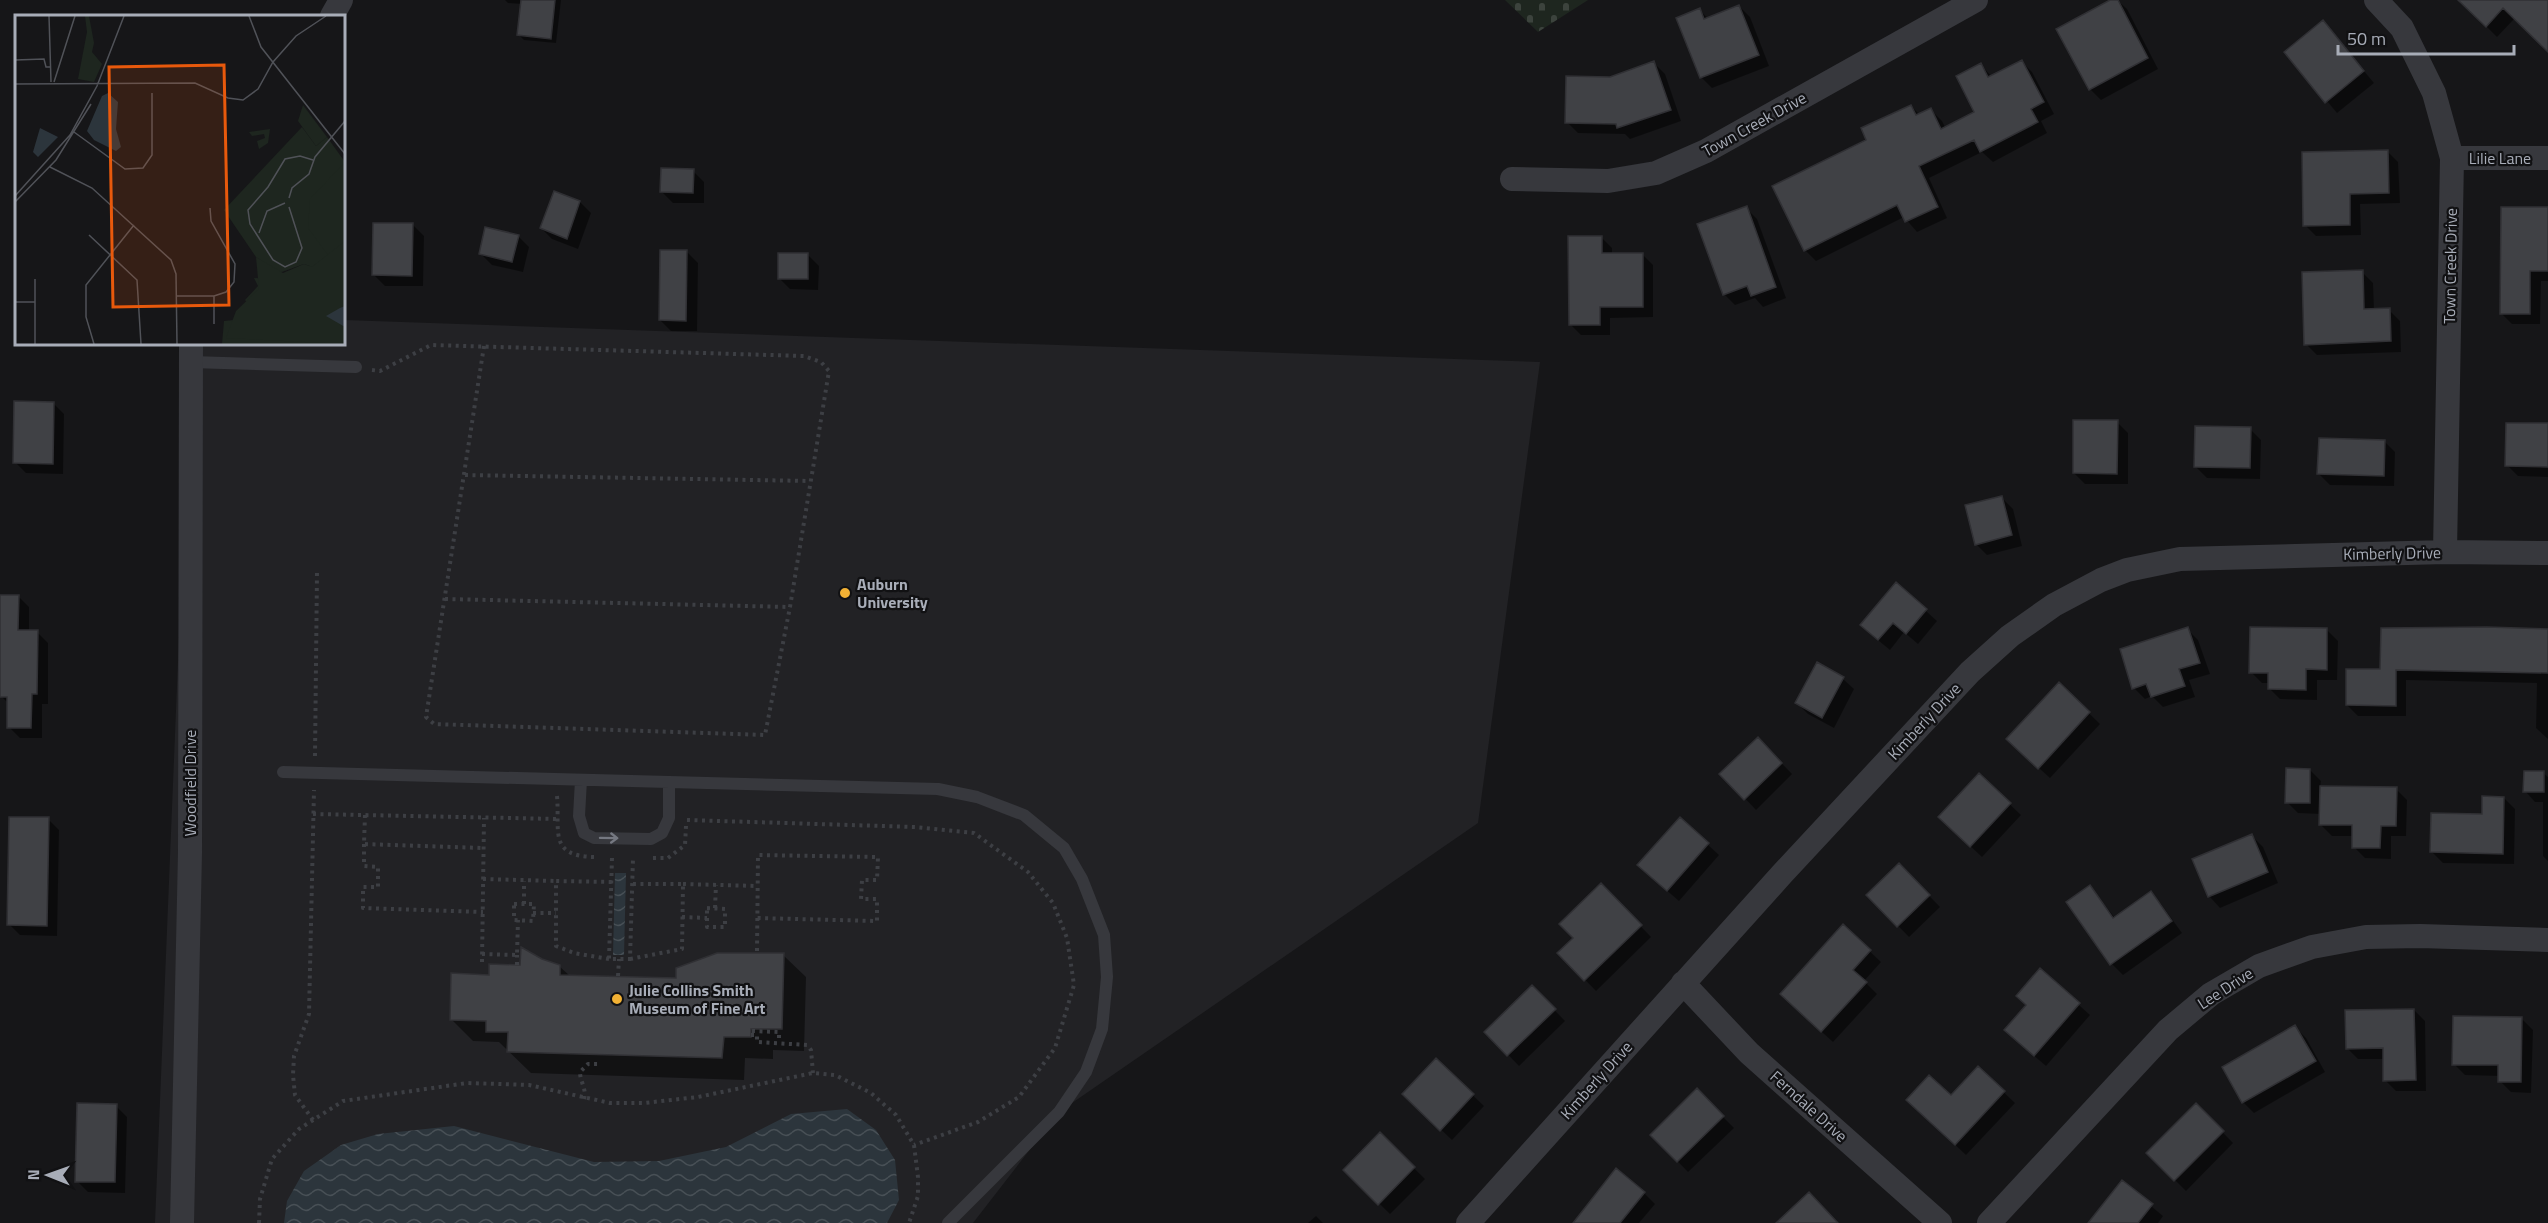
<svg xmlns="http://www.w3.org/2000/svg" width="2548" height="1223" font-family="'Titillium Web',sans-serif">
<style>
.built{fill:#222225}
.cemetery{fill:url(#cemetery-stones)}
.water{fill:url(#water-waves)}
.shadow{fill:#0007}
.building{fill:#404145;stroke:#303034;stroke-width:1.5}
.lines{fill:none;stroke-linecap:round;stroke-linejoin:round}
.path{stroke:#3d3f44;stroke-width:4;stroke-dasharray:3 4.5;stroke-linecap:butt}
.lane{stroke:#37383d;stroke-width:12}
.street{stroke:#37383d;stroke-width:24}
.oneway{stroke:#757881}
.poi-dot{fill:#f2b134;stroke:#111113;stroke-width:2}
.labels{text-anchor:middle;stroke-width:4.5;stroke-linejoin:round;paint-order:stroke}
.street-label{font-size:16px;fill:#a8adb8;stroke:#111113}
.poi-label{font-size:16px;font-weight:bold;fill:#a8adb8;stroke:#111113;text-anchor:start}
.inset-road{fill:none;stroke:#505258;stroke-width:1.5}
.view{fill:#e8590c;fill-opacity:0.15;stroke:#e8590c;stroke-width:3}
.inset-edge{fill:none;stroke:#a8adb8;stroke-width:3}
</style>
<defs>
<pattern id="cemetery-stones" width="16" height="16" patternUnits="userSpaceOnUse" patternTransform="scale(1.5)"><rect width="16" height="16" fill="#1e261f"/><path d="M2 7V4a2 2 0 0 1 4 0v3zM10 15v-3a2 2 0 0 1 4 0v3z" fill="#3c433d"/></pattern>
<pattern id="water-waves" width="16" height="10" patternUnits="userSpaceOnUse" patternTransform="scale(1.5)"><rect width="16" height="10" fill="#2c353c"/><path d="M0 5q4-4 8 0t8 0" fill="none" stroke="#485056"/></pattern>
</defs>
<rect width="100%" height="100%" fill="#161618"/>
<path class="built" d="M 344,320 L 1540,362 L 1478,823 L 1059,1112 L 973,1223 L 155,1223 L 191,344 L 344,344 Z"/>
<path class="cemetery" d="M 1505,0 L 1588,0 L 1538,32 Z"/>
<path class="water" d="M 615,873 L 626,873 L 624,955 L 613,955 Z
M 847,1109 L 876,1130 L 895,1160 L 899,1200 L 887,1223 L 284,1223 L 287,1201 L 304,1171 L 341,1145 L 378,1134 L 454,1126 L 594,1162 L 659,1161 L 726,1147 L 791,1114 Z"/>
<path class="shadow" d="M 505,0 L 561,0 L 556,43 L 524,40 L 519,35 L 522,4 L 508,3 Z
M 2113,0 L 2117,0 L 2127,9 L 2158,69 L 2101,100 L 2090,89 Z
M 2460,0 L 2548,0 L 2548,50 L 2515,18 L 2497,37 Z
M 1739,6 L 1750,17 L 1769,66 L 1712,88 L 1701,77 L 1700,10 L 1708,19 Z
M 2323,22 L 2374,83 L 2337,113 L 2286,52 Z
M 2021,61 L 2032,72 L 2054,114 L 2041,121 L 2047,133 L 1993,162 L 1982,152 L 1929,178 L 1947,218 L 1917,232 L 1904,217 L 1816,261 L 1805,250 L 1868,141 L 1911,106 L 1920,115 L 1931,110 L 1942,121 L 1946,129 L 1976,112 L 1981,65 L 1992,77 Z
M 1654,63 L 1665,74 L 1681,121 L 1630,139 L 1625,134 L 1578,133 L 1567,122 L 1610,78 Z
M 2387,151 L 2398,162 L 2400,203 L 2360,204 L 2361,235 L 2316,236 L 2305,225 Z
M 693,171 L 704,182 L 704,203 L 673,203 L 662,192 Z
M 580,202 L 591,213 L 578,249 L 552,239 L 541,228 Z
M 1746,208 L 1757,219 L 1786,298 L 1763,307 L 1755,298 L 1735,305 L 1724,294 Z
M 2548,209 L 2548,281 L 2541,281 L 2540,324 L 2512,324 L 2501,313 Z
M 413,225 L 424,236 L 423,286 L 385,286 L 374,275 Z
M 518,236 L 529,247 L 523,272 L 492,265 L 481,254 Z
M 1601,237 L 1612,248 L 1612,254 L 1642,254 L 1653,265 L 1653,317 L 1610,318 L 1610,335 L 1581,335 L 1570,324 Z
M 687,252 L 698,263 L 697,331 L 671,331 L 660,320 Z
M 808,255 L 819,266 L 818,290 L 790,289 L 779,278 Z
M 2362,272 L 2373,283 L 2374,310 L 2389,310 L 2400,321 L 2401,352 L 2317,355 L 2306,344 Z
M 53,403 L 64,414 L 63,474 L 26,473 L 15,462 Z
M 2117,422 L 2128,433 L 2128,484 L 2085,484 L 2074,473 Z
M 2548,425 L 2548,477 L 2518,476 L 2507,465 Z
M 2250,429 L 2261,440 L 2260,479 L 2207,478 L 2196,467 Z
M 2384,441 L 2395,452 L 2394,486 L 2330,485 L 2319,474 Z
M 2002,498 L 2013,509 L 2022,546 L 1987,555 L 1976,544 Z
M 1896,584 L 1937,621 L 1918,644 L 1904,632 L 1890,650 L 1873,636 Z
M 0,596 L 18,596 L 29,607 L 29,632 L 37,632 L 48,643 L 48,704 L 42,704 L 42,738 L 20,738 L 9,727 L 9,704 L 1,696 Z
M 2187,629 L 2198,640 L 2210,674 L 2189,680 L 2195,697 L 2163,707 L 2152,696 L 2145,699 L 2134,688 Z
M 2327,630 L 2338,641 L 2337,680 L 2317,680 L 2317,700 L 2280,699 L 2269,688 L 2269,683 L 2262,683 L 2251,672 Z
M 2548,631 L 2548,739 L 2536,728 L 2537,683 L 2406,680 L 2406,716 L 2358,716 L 2347,705 L 2382,671 Z
M 1843,679 L 1854,689 L 1834,728 L 1808,714 L 1797,703 Z
M 2059,684 L 2100,724 L 2050,778 L 2019,750 Z
M 1758,739 L 1792,774 L 1756,810 L 1722,774 Z
M 2310,770 L 2321,781 L 2320,788 L 2396,789 L 2407,800 L 2406,836 L 2391,836 L 2391,859 L 2365,858 L 2354,847 L 2354,836 L 2332,836 L 2321,825 L 2321,814 L 2298,813 L 2287,802 Z
M 2543,773 L 2548,777 L 2548,861 L 2543,856 L 2543,802 L 2535,802 L 2525,791 Z
M 1979,775 L 2021,815 L 1982,857 L 1951,828 Z
M 2504,798 L 2515,809 L 2514,864 L 2443,863 L 2432,852 L 2483,816 Z
M 48,819 L 59,830 L 57,936 L 20,935 L 9,924 Z
M 1680,819 L 1719,855 L 1679,901 L 1650,876 Z
M 2252,836 L 2263,847 L 2278,883 L 2220,908 L 2210,897 L 2194,860 Z
M 1899,865 L 1940,907 L 1909,937 L 1868,895 Z
M 1601,885 L 1651,937 L 1596,991 L 1559,953 L 1575,938 Z
M 2090,887 L 2115,918 L 2150,893 L 2161,904 L 2182,933 L 2123,975 L 2112,964 L 2068,903 Z
M 1843,926 L 1881,962 L 1864,981 L 1877,994 L 1833,1042 L 1792,1005 Z
M 783,955 L 806,977 L 804,1051 L 773,1050 L 773,1059 L 745,1058 L 744,1080 L 531,1073 L 499,1042 L 473,1041 L 451,1019 L 491,976 L 541,960 L 559,966 L 570,976 L 677,980 Z
M 2040,970 L 2090,1015 L 2046,1066 L 2017,1041 Z
M 1532,987 L 1565,1021 L 1519,1066 L 1486,1032 Z
M 2414,1010 L 2425,1021 L 2426,1091 L 2396,1091 L 2385,1080 L 2385,1059 L 2358,1059 L 2347,1048 Z
M 2522,1019 L 2533,1030 L 2531,1093 L 2511,1092 L 2500,1081 L 2500,1076 L 2465,1075 L 2454,1064 Z
M 2295,1027 L 2306,1038 L 2325,1072 L 2254,1113 L 2243,1102 Z
M 1436,1060 L 1484,1106 L 1452,1140 L 1415,1105 Z
M 1978,1068 L 2015,1103 L 1966,1155 L 1919,1111 L 1951,1098 Z
M 1697,1091 L 1734,1128 L 1688,1172 L 1652,1135 Z
M 2196,1105 L 2233,1143 L 2186,1191 L 2148,1153 Z
M 116,1106 L 127,1117 L 125,1193 L 88,1192 L 77,1181 Z
M 1380,1135 L 1425,1179 L 1390,1214 L 1345,1170 Z
M 2122,1182 L 2163,1216 L 2158,1223 L 2090,1223 Z
M 1644,1193 L 1655,1204 L 1639,1223 L 1580,1223 Z
M 1316,1216 L 1323,1223 L 1308,1223 Z"/>
<path class="building" d="M 521,0 L 555,0 L 551,39 L 517,35 Z
M 2110,0 L 2118,0 L 2148,58 L 2089,90 L 2056,29 Z
M 2458,0 L 2548,0 L 2548,52 L 2503,8 L 2486,27 Z
M 1739,5 L 1759,55 L 1700,78 L 1676,18 L 1700,8 L 1704,19 Z
M 2323,20 L 2364,71 L 2325,103 L 2284,52 Z
M 2022,60 L 2044,102 L 2031,109 L 2038,122 L 1980,152 L 1974,140 L 1919,166 L 1938,207 L 1905,222 L 1897,205 L 1804,251 L 1772,186 L 1866,140 L 1861,128 L 1911,105 L 1916,115 L 1931,108 L 1941,129 L 1974,112 L 1956,76 L 1981,63 L 1988,77 Z
M 1654,61 L 1671,110 L 1617,128 L 1616,124 L 1565,123 L 1566,76 L 1610,77 Z
M 2388,150 L 2389,193 L 2350,194 L 2350,225 L 2303,226 L 2302,152 Z
M 661,168 L 694,169 L 693,193 L 660,192 Z
M 554,191 L 580,201 L 567,239 L 540,228 Z
M 1747,206 L 1776,287 L 1751,296 L 1747,286 L 1723,295 L 1697,224 Z
M 2501,207 L 2548,207 L 2548,271 L 2530,271 L 2530,314 L 2500,314 Z
M 373,223 L 413,223 L 412,276 L 372,275 Z
M 485,227 L 519,235 L 512,262 L 479,254 Z
M 1568,236 L 1602,236 L 1602,253 L 1643,253 L 1643,307 L 1600,307 L 1600,325 L 1569,325 Z
M 660,250 L 687,250 L 686,321 L 659,320 Z
M 778,253 L 808,253 L 808,279 L 778,279 Z
M 2363,270 L 2364,309 L 2390,308 L 2391,341 L 2304,345 L 2302,272 Z
M 14,401 L 54,402 L 53,464 L 13,463 Z
M 2073,420 L 2118,420 L 2117,474 L 2073,473 Z
M 2506,423 L 2548,423 L 2548,467 L 2505,466 Z
M 2195,426 L 2251,427 L 2250,468 L 2194,467 Z
M 2319,438 L 2385,440 L 2384,476 L 2317,474 Z
M 2002,496 L 2012,535 L 1975,545 L 1965,505 Z
M 1896,582 L 1927,609 L 1906,634 L 1893,623 L 1878,640 L 1860,625 Z
M 0,595 L 19,595 L 18,630 L 38,630 L 37,694 L 32,694 L 31,728 L 7,728 L 7,697 L 0,697 Z
M 2188,627 L 2200,663 L 2179,669 L 2185,686 L 2151,697 L 2146,684 L 2132,689 L 2120,649 Z
M 2250,627 L 2327,628 L 2327,670 L 2306,669 L 2306,690 L 2268,689 L 2268,673 L 2249,673 Z
M 2487,627 L 2548,629 L 2548,673 L 2396,670 L 2396,706 L 2346,705 L 2346,669 L 2380,669 L 2381,628 Z
M 1817,662 L 1844,677 L 1822,718 L 1795,703 Z
M 2059,682 L 2090,712 L 2038,769 L 2006,739 Z
M 1758,737 L 1782,763 L 1744,800 L 1719,774 Z
M 2286,768 L 2310,769 L 2310,803 L 2285,803 Z
M 2524,771 L 2544,771 L 2544,792 L 2523,792 Z
M 1979,773 L 2011,803 L 1970,847 L 1938,817 Z
M 2320,786 L 2397,787 L 2396,826 L 2381,826 L 2380,848 L 2352,848 L 2352,825 L 2319,825 Z
M 2482,796 L 2504,797 L 2503,854 L 2430,852 L 2431,813 L 2482,814 Z
M 9,817 L 49,817 L 47,926 L 7,925 Z
M 1680,817 L 1709,843 L 1667,891 L 1637,865 Z
M 2252,834 L 2268,872 L 2208,897 L 2192,859 Z
M 1899,863 L 1930,895 L 1897,927 L 1866,895 Z
M 1601,883 L 1642,925 L 1584,981 L 1557,953 L 1573,938 L 1559,924 Z
M 2090,885 L 2113,918 L 2151,891 L 2172,921 L 2110,965 L 2066,902 Z
M 1843,924 L 1871,950 L 1853,970 L 1867,982 L 1821,1032 L 1780,994 Z
M 521,947 L 542,959 L 560,965 L 560,975 L 676,978 L 676,968 L 717,953 L 784,953 L 782,1029 L 751,1029 L 751,1037 L 724,1037 L 722,1058 L 507,1052 L 508,1032 L 486,1032 L 486,1021 L 450,1020 L 451,973 L 489,975 L 489,964 L 520,965 Z
M 2040,968 L 2080,1003 L 2034,1056 L 2004,1030 L 2026,1005 L 2016,996 Z
M 1532,985 L 1556,1009 L 1507,1056 L 1484,1032 Z
M 2414,1009 L 2416,1080 L 2383,1081 L 2383,1048 L 2346,1049 L 2345,1010 Z
M 2453,1016 L 2522,1017 L 2521,1082 L 2498,1082 L 2498,1065 L 2452,1065 Z
M 2295,1025 L 2316,1061 L 2242,1103 L 2222,1067 Z
M 1436,1058 L 1474,1094 L 1440,1131 L 1402,1094 Z
M 1978,1066 L 2005,1091 L 1955,1145 L 1906,1100 L 1929,1075 L 1951,1095 Z
M 1697,1088 L 1724,1116 L 1677,1162 L 1650,1135 Z
M 77,1103 L 117,1104 L 115,1182 L 75,1182 Z
M 2196,1103 L 2224,1131 L 2174,1181 L 2146,1153 Z
M 1380,1132 L 1415,1167 L 1378,1205 L 1343,1170 Z
M 1616,1168 L 1645,1192 L 1620,1223 L 1573,1223 Z
M 2122,1180 L 2153,1204 L 2138,1223 L 2088,1223 Z
M 1809,1192 L 1838,1223 L 1776,1223 Z"/>
<g class="lines">
<path class="path" d="M 372,370 L 380,371 L 431,345 L 804,356 L 821,362 L 829,371 L 790,607 L 765,735 L 434,724 L 426,717 L 484,346
M 465,475 L 810,481
M 445,599 L 790,607
M 315,756 L 317,572
M 557,796 C 560,831 548,856 594,857
M 313,814 L 559,819
M 365,815 L 364,844 L 484,848
M 687,820 L 915,827 L 974,833 L 1028,872 L 1053,903 L 1067,938 L 1074,985 L 1055,1048 L 1019,1097 L 978,1122 L 914,1145
M 364,844 L 364,866 L 378,867 L 378,887 L 363,887 L 363,908 L 483,912
M 612,858 L 609,959 L 630,959 L 633,858
M 653,858 L 668,858 L 685,845 L 686,826
M 483,879 L 556,881
M 683,884 L 758,886
M 514,904 L 534,904 L 533,921 L 514,920 Z
M 524,904 L 524,881
M 707,908 L 725,909 L 725,927 L 707,927 Z
M 715,908 L 716,885
M 533,913 L 556,913
M 682,917 L 707,918
M 757,951 L 758,855 L 878,857 L 877,880 L 862,880 L 861,899 L 877,899 L 877,921 L 757,918
M 482,954 L 517,955 L 518,920
M 609,959 L 574,953 L 556,946 L 556,881 L 612,882
M 630,959 L 682,949 L 683,884 L 633,884
M 482,962 L 484,818
M 517,965 L 517,955
M 618,976 L 619,959
M 752,1031 L 779,1032 L 779,1042
M 751,1035 L 757,1035 L 757,1042 L 807,1045 L 811,1050 L 813,1073
M 584,1099 C 587,1089 580,1082 580,1072 L 588,1064 L 598,1064
M 313,1120 L 295,1095 L 293,1075 L 294,1056 L 309,1014 L 314,790
M 259,1223 L 260,1199 L 272,1159 L 299,1129 L 343,1101 L 467,1083 L 529,1085 L 610,1103 L 644,1103 L 698,1097 L 813,1073 L 835,1075 L 871,1093 L 896,1115 L 914,1145 L 918,1177 L 918,1196 L 909,1223"/>
<path class="lane" d="M 191,362 L 356,367
M 283,772 L 938,789 L 977,797 L 1024,815 L 1064,848 L 1082,879 L 1104,935 L 1107,977 L 1102,1029 L 1086,1072 L 1059,1112 L 948,1223
M 581,780 L 579,816 L 584,833 L 594,838 L 651,839 L 662,833 L 669,818 L 669,782"/>
<path class="street" d="M 2376,0 L 2402,28 L 2434,93 L 2452,158 L 2445,552
M 332,16 L 341,0
M 2452,158 L 2548,158
M 1512,179 L 1608,181 L 1656,173 L 1706,151 L 1976,0
M 1683,983 L 1749,1053 L 1940,1223
M 182,1223 L 190,852 L 191,344
M 1468,1223 L 1782,874 L 1970,672 L 2010,636 L 2054,605 L 2101,580 L 2127,570 L 2180,559 L 2445,552 L 2548,553
M 1989,1223 L 2168,1030 L 2211,994 L 2259,966 L 2312,947 L 2366,937 L 2420,936 L 2548,940"/>
</g>
<defs><path id="oneway-shaft" d="M-6 0H5M1.5-3L5.5 0L1.5 3" fill="none" stroke-width="1.6" stroke-linecap="round" stroke-linejoin="round" transform="scale(1.5)"/></defs>
<use class="oneway" href="#oneway-shaft" transform="translate(609 838) rotate(1)"/>
<g class="poi-dot">
<circle cx="845" cy="593" r="6"/>
<circle cx="617" cy="999" r="6"/>
</g>
<g class="labels">
<g class="street-label">
<text transform="translate(1754 124) rotate(-29)" y="6">Town Creek Drive</text>
<text x="2500" y="164">Lilie Lane</text>
<text transform="translate(2450 266) rotate(-89)" y="6">Town Creek Drive</text>
<text transform="translate(2392 553) rotate(-1)" y="6">Kimberly Drive</text>
<text transform="translate(1924 721) rotate(-47)" y="6">Kimberly Drive</text>
<text transform="translate(190 783) rotate(-90)" y="6">Woodfield Drive</text>
<text transform="translate(2225 988) rotate(-33)" y="6">Lee Drive</text>
<text transform="translate(1596 1080) rotate(-48)" y="6">Kimberly Drive</text>
<text transform="translate(1809 1106) rotate(42)" y="6">Ferndale Drive</text>
</g>
<g class="poi-label">
<text x="857" y="590">Auburn<tspan x="857" dy="18">University</tspan></text>
<text x="629" y="996">Julie Collins Smith<tspan x="629" dy="18">Museum of Fine Art</tspan></text>
</g>
</g>
<g transform="translate(15 15)">
<rect width="330" height="330" fill="#161618"/>
<path d="M 255,114 L 253,128 L 244,134 L 242,126 L 250,123 L 249,119 L 237,121 L 234,117 Z" fill="#1e261f"/>
<path d="M 70,1 L 74,1 L 79,28 L 77,37 L 87,49 L 79,67 L 63,64 L 72,17 ZM 330,146 L 330,329 L 207,329 L 209,306 L 219,305 L 233,288 L 230,285 L 243,271 L 239,263 L 278,264 L 300,246 L 292,210 L 294,181 Z" fill="#1e261f"/>
<path d="M 287,112 L 301,131 L 312,122 L 330,147 L 295,184 L 293,213 L 313,240 L 297,252 L 289,249 L 264,258 L 241,242 L 209,195 Z" fill="#1e261f"/>
<path d="M 288,90 L 312,122 L 301,131 L 283,106 ZM 330,226 L 330,329 L 211,323 L 221,296 L 244,274 L 241,242 L 268,258 L 289,249 L 297,252 Z" fill="#1e261f"/>
<path d="M 93,78 L 103,87 L 101,114 L 106,132 L 101,136 L 79,125 L 72,116 L 87,81 ZM 25,113 L 43,122 L 23,142 L 18,137 ZM 330,291 L 330,312 L 311,301 L 325,293 Z" fill="#2c353c"/>
<path class="inset-road" d="M 34,1 L 36,67M 234,1 L 246,32 L 330,139M 0,45 L 29,44 L 31,52 L 36,52M 39,67 L 60,1M 0,69 L 180,68 L 213,83 L 228,85 L 243,74 L 258,47 L 281,21 L 311,1M 59,117 L 110,154 L 128,153 L 137,140 L 137,78M 35,152 L 77,173 L 156,245 L 161,259 L 162,329M 0,181 L 55,120 L 82,71 L 109,1M 274,183 L 277,173 L 294,159 L 300,142 L 330,106M 0,187 L 41,145 L 76,89M 274,192 L 287,233 L 281,247 L 270,252 L 258,245 L 235,209 L 233,195 L 253,172 L 270,144 L 285,141 L 298,145M 244,218 L 252,196 L 270,188M 74,220 L 122,265 L 126,329M 20,264 L 20,329M 161,281 L 199,281 L 211,277 L 219,267 L 220,249 L 196,206 L 195,193M 199,281 L 199,309M 1,287 L 20,287M 79,329 L 71,302 L 71,270 L 119,210"/>
<path class="view" d="M 209,50 L 214,290 L 98,292 L 94,52 Z"/>
<rect width="330" height="330" class="inset-edge"/>
</g>
<g transform="translate(48 1175) rotate(271)" stroke="#111113" stroke-width="4.5" paint-order="stroke">
<path d="M0-4.5L10 22L0 15L-10 22Z" fill="#a8adb8"/>
<text y="-9" font-size="16" font-weight="bold" text-anchor="middle" fill="#a8adb8">N</text>
</g>
<path d="M2338 45v9h176v-9" fill="none" stroke="#a8adb8" stroke-width="3"/>
<text x="2347" y="45" font-size="18" fill="#a8adb8" stroke="#111113" stroke-width="4.5" paint-order="stroke">50 m</text>
</svg>
